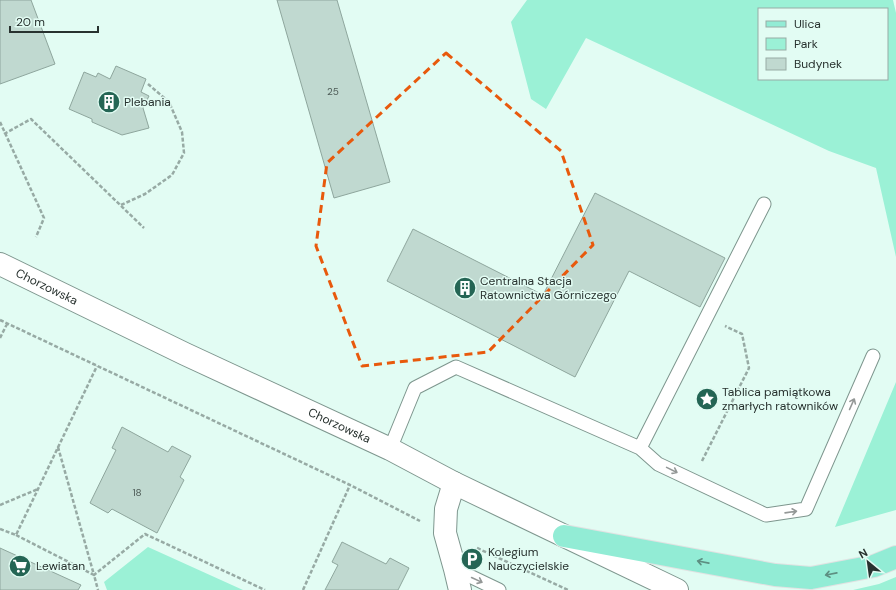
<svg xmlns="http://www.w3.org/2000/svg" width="896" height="590" font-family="'DM Sans',sans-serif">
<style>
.green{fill:#9bf1d6;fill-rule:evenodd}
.building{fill:#c0d9d0;stroke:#8ea69d}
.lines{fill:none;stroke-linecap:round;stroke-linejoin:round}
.lane-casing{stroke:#7e968e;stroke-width:15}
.street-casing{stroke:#7e968e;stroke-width:24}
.secondary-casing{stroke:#7e968e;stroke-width:24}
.primary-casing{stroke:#e1e2e2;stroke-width:24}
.path{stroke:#97aaa4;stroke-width:2.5;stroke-dasharray:4 2;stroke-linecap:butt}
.lane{stroke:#fff;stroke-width:13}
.street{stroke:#fff;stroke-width:22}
.secondary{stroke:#fff;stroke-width:22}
.primary{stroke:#92ecd5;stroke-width:22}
.oneway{stroke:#949897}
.oneway2{stroke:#5d8f82}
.marked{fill:none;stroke:#e8590c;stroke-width:3;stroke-dasharray:8 5;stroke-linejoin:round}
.labels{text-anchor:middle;stroke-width:3;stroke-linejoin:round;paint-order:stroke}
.number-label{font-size:10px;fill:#4e5c57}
.poi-label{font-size:12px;fill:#28322f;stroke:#e2fcf3;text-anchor:start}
.street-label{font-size:12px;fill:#28322f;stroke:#e2fcf3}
</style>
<rect width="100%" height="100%" fill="#e2fcf3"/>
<path class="green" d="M 527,0 L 893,0 L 896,13 L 896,257 L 876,168 L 829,151 L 586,38 L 546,109 L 531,99 L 511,22 ZM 759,9 L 887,9 L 887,79 L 759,79 Z
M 896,382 L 896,510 L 835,527 Z
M 148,547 L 243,590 L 107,590 L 104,582 Z
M 896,577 L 896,590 L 853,590 L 879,584 Z"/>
<path class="building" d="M 0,0 L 31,0 L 55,64 L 0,84 Z
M 277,0 L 337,0 L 390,182 L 334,198 Z
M 116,66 L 146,79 L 141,92 L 149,96 L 143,108 L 149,128 L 122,135 L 92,122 L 92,119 L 69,109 L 84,72 L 96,77 L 98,73 L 110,79 Z
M 595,193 L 725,258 L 700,307 L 629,271 L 575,377 L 387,281 L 413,229 L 543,295 Z
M 122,427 L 168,452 L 172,446 L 191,456 L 180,477 L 184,480 L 157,533 L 112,509 L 108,513 L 90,503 L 116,450 L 112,448 Z
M 342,542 L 386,564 L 390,558 L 409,568 L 398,590 L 325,590 L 338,565 L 332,562 Z
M 0,548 L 81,585 L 78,590 L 0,590 Z"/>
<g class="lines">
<g class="lane-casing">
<path id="lane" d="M 640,448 L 658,464 L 766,515 L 806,509 L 873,356
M 390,449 L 415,388 L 456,367 L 640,448 L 764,204
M 455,569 L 499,590"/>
</g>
<g class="street-casing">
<path id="street" d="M 454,483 L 446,509 L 445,533 L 455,569 L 460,590"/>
</g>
<g class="secondary-casing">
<g id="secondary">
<path id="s1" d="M 0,264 L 185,354 L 390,449 L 454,483 L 677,590"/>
</g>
</g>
<g class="primary-casing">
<path id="primary" d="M 564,536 L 775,575 L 811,578 L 874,566 L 896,557"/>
</g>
<path class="path" d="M 0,122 L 44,218 L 36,237
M 4,134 L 31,119 L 144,228
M 121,205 L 145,194 L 172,175 L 184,153 L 182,132 L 169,102 L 148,84
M 0,320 L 350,485 L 420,521
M 0,338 L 7,324
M 58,447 L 94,575 L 145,534 L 265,590
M 702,461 L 749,368 L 742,334 L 725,326
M 0,505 L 38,489
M 0,529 L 16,535 L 97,366
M 16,535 L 94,575 L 98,590
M 477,548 L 568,590
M 303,590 L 350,485"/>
<use href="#lane" class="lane"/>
<use href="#street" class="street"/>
<use href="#secondary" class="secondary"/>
<use href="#primary" class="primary"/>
</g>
<defs><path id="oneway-shaft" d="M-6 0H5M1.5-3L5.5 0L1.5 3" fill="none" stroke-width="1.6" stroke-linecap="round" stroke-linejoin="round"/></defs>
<g class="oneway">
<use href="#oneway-shaft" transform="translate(852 404) rotate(-66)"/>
<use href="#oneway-shaft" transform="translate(672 470) rotate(26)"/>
<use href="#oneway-shaft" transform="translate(791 512) rotate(-8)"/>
<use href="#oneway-shaft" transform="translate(477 580) rotate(25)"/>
</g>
<g class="oneway2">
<use href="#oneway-shaft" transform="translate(703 562) rotate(-169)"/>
<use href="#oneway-shaft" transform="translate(831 574) rotate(169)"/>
</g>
<path class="marked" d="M 446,53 L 561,151 L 593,245 L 488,352 L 362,366 L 316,246 L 327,163 Z"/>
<defs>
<g id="building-disc" transform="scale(1.15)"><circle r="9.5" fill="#246554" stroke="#e2fcf3"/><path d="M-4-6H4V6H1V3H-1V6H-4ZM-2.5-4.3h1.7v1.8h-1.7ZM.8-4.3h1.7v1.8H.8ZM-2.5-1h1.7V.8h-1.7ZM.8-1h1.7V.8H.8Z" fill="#fff"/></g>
<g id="sight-disc" transform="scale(1.15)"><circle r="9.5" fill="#246554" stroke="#e2fcf3"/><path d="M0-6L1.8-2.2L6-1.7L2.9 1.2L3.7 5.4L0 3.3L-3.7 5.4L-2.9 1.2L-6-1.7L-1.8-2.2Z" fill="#fff"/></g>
<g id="parking-disc" transform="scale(1.15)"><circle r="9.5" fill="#246554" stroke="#e2fcf3"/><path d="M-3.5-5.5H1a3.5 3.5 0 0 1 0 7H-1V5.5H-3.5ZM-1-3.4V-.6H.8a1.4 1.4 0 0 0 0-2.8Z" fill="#fff"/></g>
<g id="supermarket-disc" transform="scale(1.15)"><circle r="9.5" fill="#246554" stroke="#e2fcf3"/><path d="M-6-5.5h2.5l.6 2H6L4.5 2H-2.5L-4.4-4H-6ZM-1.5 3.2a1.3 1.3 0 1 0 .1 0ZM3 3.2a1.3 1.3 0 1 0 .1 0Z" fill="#fff"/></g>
</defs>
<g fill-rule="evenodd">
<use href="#building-disc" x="109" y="102"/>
<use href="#building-disc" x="465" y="288"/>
<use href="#sight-disc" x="707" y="399"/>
<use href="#parking-disc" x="472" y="559"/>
<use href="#supermarket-disc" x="20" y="566"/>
</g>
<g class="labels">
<g class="number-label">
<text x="333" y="95">25</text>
<text x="137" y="496">18</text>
</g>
<g class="poi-label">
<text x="124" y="106">Plebania</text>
<text x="480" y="285">Centralna Stacja<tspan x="480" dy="14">Ratownictwa Górniczego</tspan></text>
<text x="722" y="396">Tablica pamiątkowa<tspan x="722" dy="14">zmarłych ratowników</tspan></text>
<text x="488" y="556">Kolegium<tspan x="488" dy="14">Nauczycielskie</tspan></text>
<text x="36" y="570">Lewiatan</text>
</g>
<g class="street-label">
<text dy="4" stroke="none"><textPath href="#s1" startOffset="52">Chorzowska</textPath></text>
<text dy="4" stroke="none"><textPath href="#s1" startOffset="376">Chorzowska</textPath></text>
</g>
</g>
<rect x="758" y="8" width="130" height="72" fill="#e2fcf3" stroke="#98aba5"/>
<rect x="766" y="21" width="20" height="6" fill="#92ecd5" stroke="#98aba5"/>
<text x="794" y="28" font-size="12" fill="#28322f">Ulica</text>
<rect x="766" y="38" width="20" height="12" fill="#9bf1d6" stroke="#98aba5"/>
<text x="794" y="48" font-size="12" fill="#28322f">Park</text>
<rect x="766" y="58" width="20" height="12" fill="#c0d9d0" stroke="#98aba5"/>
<text x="794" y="68" font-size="12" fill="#28322f">Budynek</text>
<g transform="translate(868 562) rotate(331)" stroke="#e2fcf3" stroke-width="3" paint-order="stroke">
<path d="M0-3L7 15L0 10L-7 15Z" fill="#28322f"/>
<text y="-6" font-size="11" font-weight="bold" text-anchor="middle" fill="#28322f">N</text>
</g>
<path d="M10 26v6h88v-6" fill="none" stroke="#28322f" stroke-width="2"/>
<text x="16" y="26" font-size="12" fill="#28322f" stroke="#e2fcf3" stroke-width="3" paint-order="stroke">20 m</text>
</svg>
